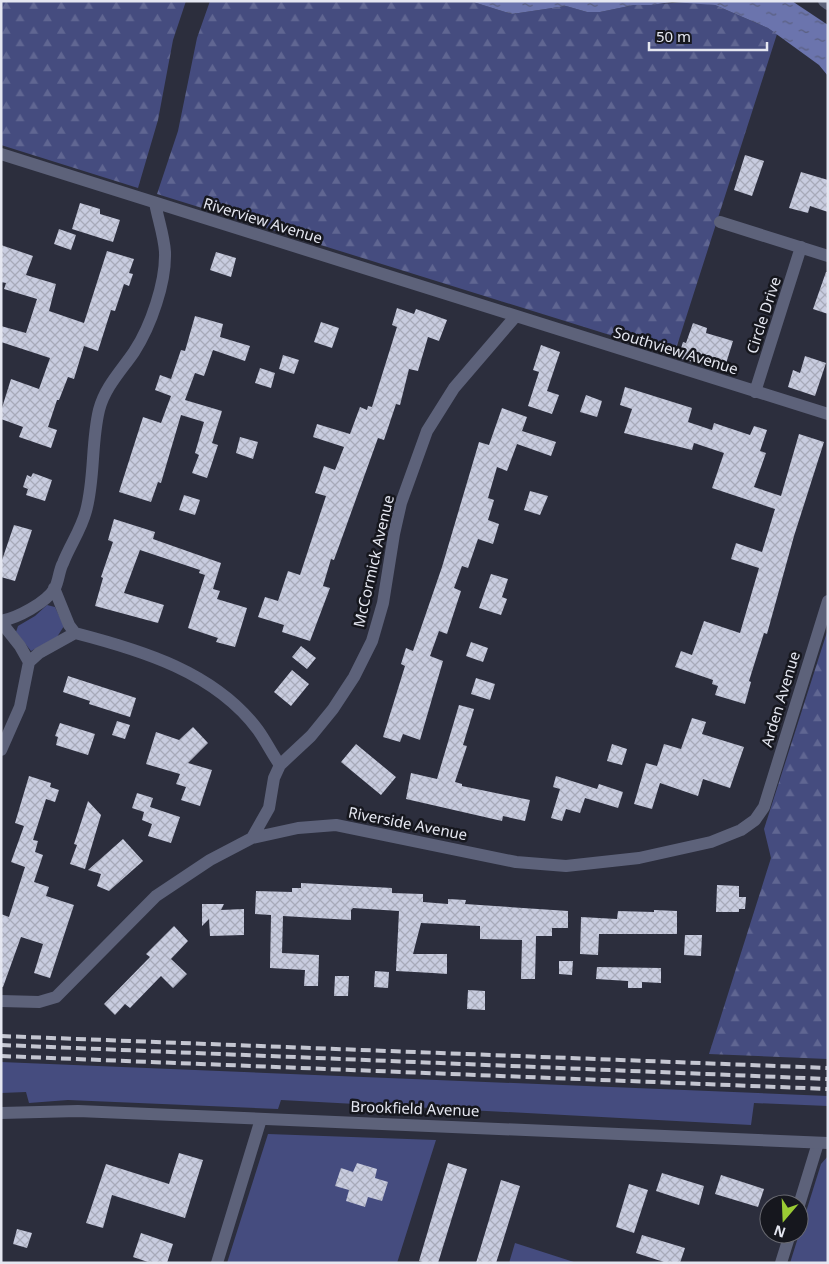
<svg xmlns="http://www.w3.org/2000/svg" width="829" height="1264" font-family="'Noto Sans',sans-serif">
<defs>
<pattern id="forest-firs" width="22" height="20" patternUnits="userSpaceOnUse" patternTransform="scale(1.25)"><rect width="22" height="20" fill="#454c7f"/><path d="M5 1l3.5 6h-7zM16 11l3.5 6h-7z" fill="#606692"/></pattern>
<pattern id="water-ripples" width="26" height="14" patternUnits="userSpaceOnUse" patternTransform="scale(1.25)"><rect width="26" height="14" fill="#6b74ad"/><path d="M2 4q2-2 4 0t4 0M15 11q2-2 4 0t4 0" fill="none" stroke="#5a5f80"/></pattern>
<pattern id="building-cross-hatch" width="8" height="8" patternUnits="userSpaceOnUse" patternTransform="scale(1.25)"><rect width="8" height="8" fill="#c8ccdf"/><path d="M0 0l8 8M0 8l8-8" fill="none" stroke="#a7aab9"/></pattern>
</defs>
<rect width="100%" height="100%" fill="#2c2e3d"/>
<path fill="#454c7f" d="M47 605 55 607 64 626 57 637 31 651 16 632 18 626 35 616Z
M1 1062 828 1096V1106L754 1103 751 1125 281 1100 278 1109 68 1100 29 1103 26 1092 1 1093Z
M268 1134 436 1140 397 1263H227Z
M828 1156V1263H790L821 1164Z
M515 1243 577 1263H509Z"/>
<path fill="url(#forest-firs)" d="M1 1H186L173 40 158 120 138 188 1 145Z
M210 1H470L512 14 566 6 587 12H600L634 5 693 2 715 5 768 28 777 34 674 355 157 194 178 131 197 38Z
M828 629V1059L709 1054 771 858 764 829Z"/>
<path fill="url(#water-ripples)" d="M470 1H792L828 25V76L819 65 768 28 715 5 672 2 651 5H634L600 12H587L566 6 512 14Z"/>
<path fill="url(#building-cross-hatch)" d="M745 155 764 161 752 196 734 190Z
M801 172 828 180V212L810 206 808 213 789 208Z
M80 203 100 209V214L120 220 113 242 72 229Z
M59 229 76 235 71 250 54 244Z
M1 245 33 256 26 275 56 284 49 311 84 323 107 251 134 259 129 273 133 274 129 286 124 284 115 311 111 310 98 351 84 346 74 379 68 377 59 400H57L48 427 57 430 51 448 19 437 23 427 1 419V411L11 379 39 389 50 358 1 342V326L26 333 37 299 4 289 6 283 1 282Z
M216 252 236 258 231 277 210 270Z
M826 272H828V314L813 309Z
M397 308 414 314 416 309 447 320 439 341 428 337 418 371 409 369 400 405 396 404 384 440 378 438 334 560 331 559 323 586 330 588 310 641 282 632 284 625 258 617 265 597 278 601 288 571 300 575 326 496 315 493 324 466 335 470 344 447 313 437 317 424 350 434 360 407 367 410 368 406 372 407 397 327 392 325Z
M195 316 223 324 220 337 250 346 245 361 213 350 204 376 195 373 185 400 222 411 212 443 218 445 207 478 192 473 199 455 195 453 204 422 181 415 161 483 158 482 151 502 119 492 143 417 161 423 171 396 155 390 160 375 171 379 181 350 185 351Z
M321 322 339 328 332 348 314 342Z
M693 323 707 328 706 333 733 341 724 370 678 358 683 342 686 343Z
M541 345 560 352 547 391 559 395 552 414 528 406 539 372 533 370Z
M283 355 299 360 294 374 279 369Z
M805 356 826 363 815 396 788 387 793 370 800 373Z
M260 368 275 373 271 388 255 383Z
M625 387 692 408 688 422 712 430 714 423 750 435 754 426 767 430 760 451 766 453 754 487 781 496 799 434 824 442 794 536 767 634 764 633 749 681 751 682 745 704 715 695 718 686 712 684 713 680 675 667 681 651 692 655 704 621 740 633 759 568 731 559 736 543 762 552 775 509 712 488 724 453 694 443 692 450 624 433 632 409 620 405Z
M586 395 602 401 597 417 580 412Z
M502 408 527 417 522 431 556 442 551 456 517 444 507 471 497 467 488 498 494 500 488 520 499 524 493 544 478 539 468 568 462 566 454 588 461 591 447 634 439 631 430 656 443 661 420 740 403 734 400 742 383 737 405 666 401 664 406 648 413 651 442 567 479 442 489 445Z
M240 437 258 442 253 459 236 453Z
M33 473 52 480 45 501 26 495 28 489 23 487 27 475 31 477Z
M530 491 548 496 540 515 524 510Z
M184 495 200 500 195 515 179 510Z
M114 519 155 532 153 539 221 563 213 589 220 591 217 599 247 608 235 647 216 642 218 638 188 628 205 575 199 573 200 570 140 550 124 593 164 605 158 623 95 606 103 578 101 577 113 542 108 540Z
M14 525 32 530 15 581 1 577V563Z
M491 574 508 579 502 597 507 599 501 615 479 608Z
M471 642 488 648 483 662 466 656Z
M301 646 316 658 307 669 292 657Z
M292 670 309 684 291 706 274 692Z
M68 676 136 698 130 717 89 704 90 701 63 692Z
M476 678 495 684 490 700 471 694Z
M459 705 474 709 463 745 467 746 455 782 462 784V786L530 800 525 821 503 816 502 821 406 799 411 773 437 779Z
M692 718 706 722 702 734 744 747 730 788 703 779 698 796 660 783 652 809 634 804 646 763 657 766 664 744 681 749Z
M117 721 130 725 125 739 112 735Z
M60 723 95 734 88 755 56 745 58 737 55 736Z
M193 727 208 743 188 763 212 770 200 806 181 800 186 787 176 784 180 774 146 764 156 732 179 740Z
M356 744 396 777 381 795 341 762Z
M612 744 627 749 622 765 607 761Z
M29 776 51 783 50 787 59 790 55 802 46 799 33 840 38 841 35 852 43 855 34 882 49 887 46 896 74 905 50 978 34 973 43 944 21 937 3 987H1V914L9 917 25 867 11 862 24 826 15 823Z
M556 776 597 789 599 784 623 792 618 808 585 798 580 813 566 809 562 821 551 818 560 789 553 787Z
M137 793 153 798 150 807 180 817 171 843 148 836 152 824 142 820 144 812 132 808Z
M88 801 101 815 85 869 70 864 77 845 74 844Z
M123 839 143 861 109 891 97 886 101 874 88 870Z
M301 883 392 888V893L423 894V902L448 904V899L466 900 465 904 568 911V928H552V936H536L535 979H521L522 940 480 939V926L421 923 413 954H447V974L433 973 396 971 399 911 353 908 351 910V920L283 916 282 953 319 955 318 986H304L305 970 270 968 271 915 255 914 256 891 292 892V888H301Z
M717 885 739 886V897H746L745 909H739V912H716Z
M202 904H224L221 910 244 909V935L210 936 209 919 202 926Z
M654 910 677 911V934H599L598 955 580 954 581 917 617 919 618 911 654 912Z
M174 926 188 941 171 959 187 974 173 988 161 976 130 1008 125 1004 115 1015 104 1004 150 957 146 954Z
M685 935H702L701 956 684 955Z
M559 961H573L572 975 559 974Z
M597 967 661 968V983L642 982V988H628V981L596 979Z
M375 971 389 972 388 988 374 987Z
M335 976H349L348 996H334Z
M468 990 485 991V1010L467 1009Z
M179 1153 203 1160 185 1218 112 1195 103 1228 86 1223 106 1164 169 1184Z
M357 1163 377 1169 375 1178 388 1182 382 1201 368 1197 365 1207 346 1201 349 1190 335 1186 341 1168 353 1172Z
M448 1163 467 1169 438 1263H425L419 1261Z
M662 1173 704 1186 699 1205 656 1191Z
M721 1175 764 1189 758 1207 715 1194Z
M501 1180 520 1186 503 1241 496 1263H476Z
M629 1184 648 1190 634 1233 616 1227Z
M17 1229 32 1233 27 1248 13 1244Z
M141 1233 173 1244 167 1263H151L133 1257Z
M642 1235 685 1248 680 1263H667L636 1253Z"/>
<g fill="none" stroke-linecap="round" stroke-linejoin="round">
<path stroke="#5d627a" stroke-width="12" d="M824 1 828 4
M1 154 828 414
M720 222 828 256
M755 392 801 247
M1 621C17 618 46 603 55 588 59 580 59 570 63 563 70 545 81 530 86 511 95 478 91 443 99 410 105 387 121 371 134 352 151 326 166 282 165 252 164 236 158 219 155 203
M1 622 20 646 29 662
M75 633C141 650 215 672 258 730 266 741 272 754 280 765
M1 750 20 707 29 662 39 653 75 633 69 625 54 588
M252 838 269 808 274 778 280 765 311 736 333 709 354 677 372 641 383 603 394 534 401 503 427 431 454 388 515 317
M1 1001 39 1002 56 997 156 896 210 860 252 838 298 828 336 825 516 862 566 866 639 858 711 842 741 830 755 820 764 807 828 601
M799 1205 818 1143
M217 1263 261 1119
M781 1263 790 1234"/>
<path stroke="#5d627a" stroke-width="12" d="M1 1113 78 1111 828 1143"/>
<path stroke="#c4c6d1" stroke-width="4" stroke-dasharray="10 5" stroke-linecap="butt" d="M1 1036 828 1068
M1 1045 828 1079
M1 1056 828 1089"/>
</g>
<g text-anchor="middle" dominant-baseline="central" stroke-width="5" stroke-linejoin="round" paint-order="stroke">
<g font-size="15" fill="#e5e7f1" stroke="#16171e">
<text transform="translate(263 220) rotate(17)">Riverview Avenue</text>
<text transform="translate(763 315) rotate(-72)">Circle Drive</text>
<text transform="translate(676 350) rotate(17)">Southview Avenue</text>
<text transform="translate(373 561) rotate(-77)">McCormick Avenue</text>
<text transform="translate(780 699) rotate(-73)">Arden Avenue</text>
<text transform="translate(408 823) rotate(11)">Riverside Avenue</text>
<text transform="translate(415 1108) rotate(2)">Brookfield Avenue</text>
</g>
</g>
<rect width="829" height="1264" fill="none" stroke="#e5e7f1" stroke-width="5"/>
<g transform="translate(784 1219) rotate(199)"><circle r="24" fill="#16171e" stroke="#696a72"/>
<path d="M0-4L9 19L0 12L-9 19Z" fill="#9acb34"/>
<text y="-8" font-size="14" font-weight="bold" text-anchor="middle" fill="#e5e7f1">N</text>
</g>
<path d="M649 42v8h118v-8" fill="none" stroke="#e5e7f1" stroke-width="2.5"/>
<text x="656" y="42" font-size="15" fill="#e5e7f1" stroke="#16171e" stroke-width="4" paint-order="stroke">50 m</text>
</svg>
